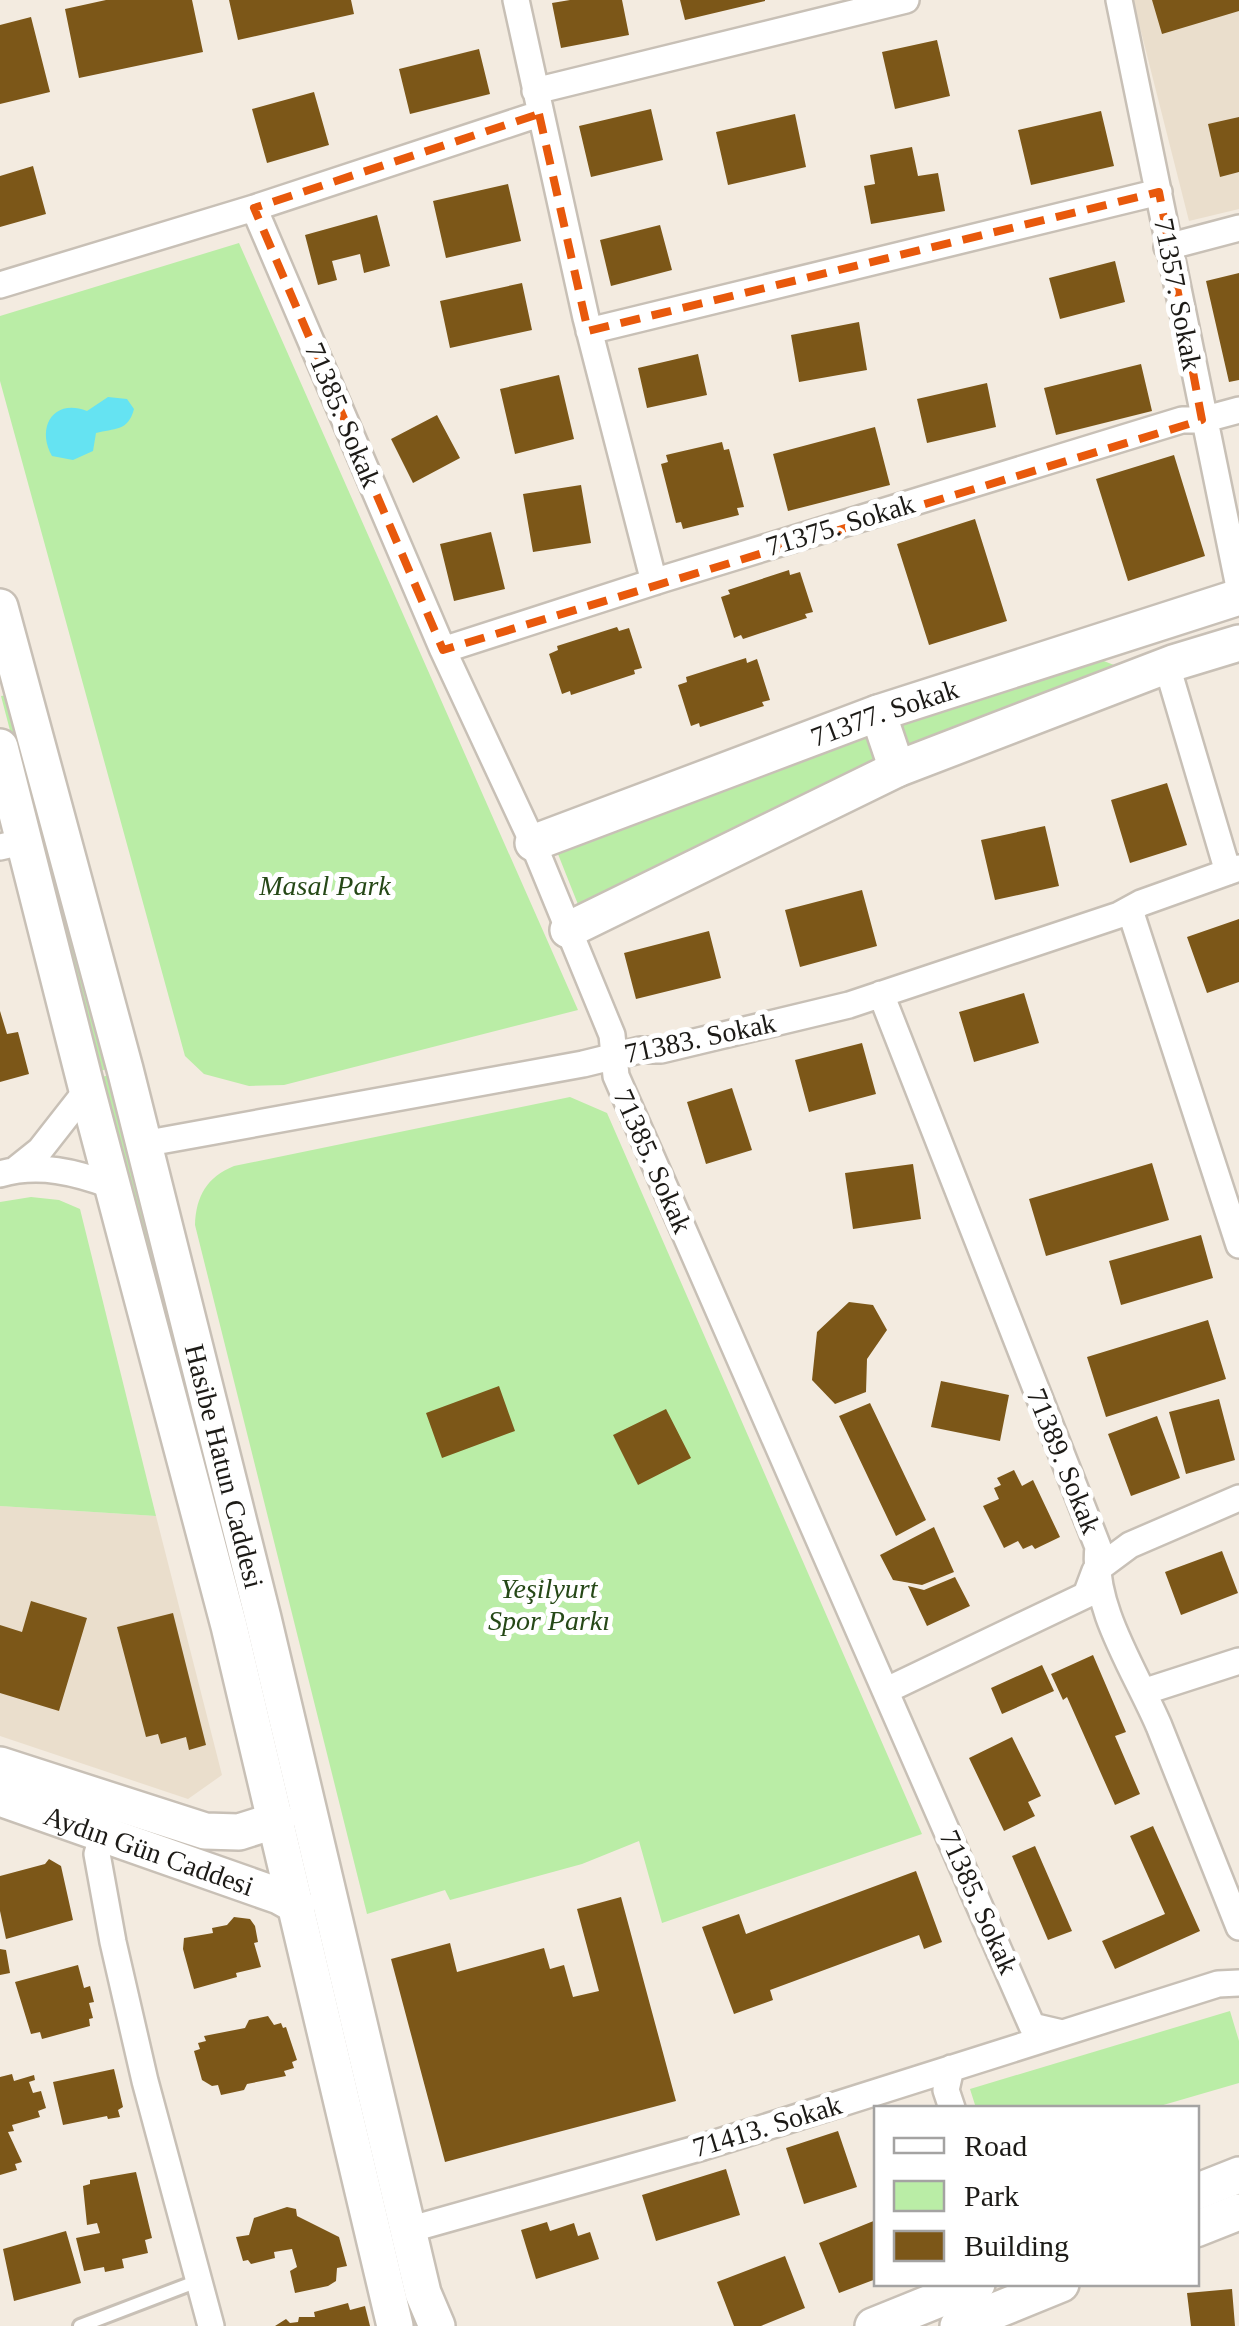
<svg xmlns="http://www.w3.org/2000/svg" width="1239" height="2326" font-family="Georgia,serif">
<rect width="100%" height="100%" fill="#f3ebe0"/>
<path fill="#eadecc" d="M1133 0H1239V209L1189 221Z
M0 1506 156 1516 222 1775 188 1799 0 1736Z"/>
<path fill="#baeda6" d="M239 243 578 1010 284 1085 249 1086 204 1074 185 1056 0 381V316Z
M1081 652 1114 665 903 748 893 720Z
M8 695 108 1069 99 1071 1 696Z
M869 730 879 757 581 912 554 844Z
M110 1075 250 1618 243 1620 101 1077Z
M570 1097 607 1113 922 1834 662 1923 639 1841 582 1864 450 1900 445 1890 367 1914 195 1225C196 1196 207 1177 234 1166Z
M31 1197 59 1200 80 1209 156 1516 0 1506V1202Z
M1230 2011 1239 2041V2083L1153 2108H976L970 2089Z"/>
<path fill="#65e3f2" d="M108 397 127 399 134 409C128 432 114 428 96 433L93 451 73 460 52 456C36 428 53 398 87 411Z"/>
<path fill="#7c5718" d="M106 0H192L203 52 79 78 65 9Z
M229 0H351L354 14 238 40Z
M570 0H622L629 35 561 48 552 3Z
M680 0H765V1L685 20Z
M1152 0H1239V11L1162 34Z
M31 17 50 92 0 104V25Z
M937 40 950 96 895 109 882 52Z
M479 49 490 94 410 114 399 69Z
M314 92 329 145 267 163 252 109Z
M651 109 663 160 591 177 579 126Z
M1101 111 1114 166 1031 185 1018 130Z
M795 114 806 167 728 185 716 132Z
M1239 117V172L1220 177 1208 124Z
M912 147 918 176 938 173 945 211 871 224 864 186 875 184 870 155Z
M33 166 46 214 0 227V176Z
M508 184 521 241 446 258 433 201Z
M377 215 390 266 364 273 360 254 332 261 337 280 318 285 305 235Z
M660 225 672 270 611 286 600 240Z
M1115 261 1125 302 1060 319 1049 278Z
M1239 273V380L1229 382 1206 281Z
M522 283 532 330 450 348 440 301Z
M859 322 867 370 799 382 791 335Z
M698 354 707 395 647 408 638 368Z
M1141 364 1152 411 1056 435 1044 388Z
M559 375 574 439 515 454 500 389Z
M987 383 996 427 927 443 917 399Z
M437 415 460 458 413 483 391 439Z
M875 427 890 485 788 511 773 454Z
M722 442 724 450 729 449 744 507 737 508 739 515 683 529 681 522 676 523 661 464 668 462 666 455Z
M1174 455 1205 556 1128 581 1096 479Z
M581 485 591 543 533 552 523 494Z
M975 519 1007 621 929 645 897 544Z
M491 532 505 589 454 601 440 544Z
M789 570 790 575 800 572 813 612 805 614 807 618 743 639 741 635 734 638 721 597 730 594 728 590Z
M617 627 619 631 629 628 642 668 634 670 635 674 571 695 570 691 562 694 549 654 558 650 557 646Z
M746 658 747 663 757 659 770 700 762 702 764 706 700 727 699 723 691 726 678 685 687 682 686 677Z
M1167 783 1187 845 1130 863 1111 800Z
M1045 826 1059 886 995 900 981 840Z
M862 890 877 946 800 967 785 910Z
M1239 919V982L1207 993 1187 937Z
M709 931 721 978 636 999 624 953Z
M1024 993 1039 1043 974 1062 959 1012Z
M0 1011 7 1034 18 1032 29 1074 0 1082Z
M862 1043 876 1094 809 1112 795 1060Z
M732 1088 752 1150 706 1164 687 1102Z
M1152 1163 1169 1220 1046 1256 1029 1199Z
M913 1164 921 1219 853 1229 845 1173Z
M1201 1235 1213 1278 1121 1305 1109 1261Z
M849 1302 873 1305 887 1330 867 1359 866 1392 835 1404 812 1380 817 1332Z
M1208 1320 1226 1379 1106 1417 1087 1357Z
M941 1381 1009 1395 1000 1441 931 1427Z
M499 1386 515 1431 442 1458 426 1413Z
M1219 1399 1235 1460 1186 1474 1169 1412Z
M870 1403 926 1520 896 1536 839 1416Z
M666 1409 691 1458 638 1485 613 1435Z
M1157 1416 1180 1478 1131 1496 1108 1434Z
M1014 1470 1022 1486 1033 1480 1060 1537 1035 1549 1032 1545 1023 1549 1018 1541 1004 1548 983 1506 999 1499 994 1488 1001 1485 997 1478Z
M934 1527 954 1572 922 1585 893 1580 880 1555Z
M1222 1551 1238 1593 1181 1615 1165 1572Z
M955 1577 970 1606 927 1626 908 1586 924 1590Z
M31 1601 87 1618 59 1711 0 1693V1625L22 1632Z
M173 1613 206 1745 189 1750 186 1737 161 1744 158 1734 146 1737 117 1627Z
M1093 1655 1126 1732 1115 1736 1140 1794 1115 1805 1067 1697 1063 1700 1051 1674Z
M1042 1665 1054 1691 1002 1714 991 1688Z
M1012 1737 1041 1796 1028 1802 1035 1816 1004 1831 969 1758Z
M1153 1826 1200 1931 1115 1969 1102 1941 1165 1914 1130 1836Z
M1035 1846 1072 1931 1048 1940 1012 1856Z
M49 1859 61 1866 73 1920 6 1939 0 1911V1876L45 1864Z
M916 1871 942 1942 924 1949 919 1935 770 1990 773 2000 734 2014 702 1927 739 1914 746 1934Z
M621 1897 676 2101 445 2162 391 1959 450 1943 457 1972 544 1948 550 1969 564 1965 573 1997 599 1991 577 1909Z
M234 1917 250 1919 255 1926 258 1942 254 1943 261 1967 236 1973 237 1977 194 1989 183 1949 184 1938 213 1933 212 1928 227 1925Z
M0 1949 6 1950 10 1973 0 1975Z
M78 1965 84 1988 90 1986 94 2002 89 2003 93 2018 89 2019 90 2026 42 2039 40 2032 31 2034 15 1982Z
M268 2016 274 2025 281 2023 283 2028 286 2027 297 2060 292 2062 294 2068 284 2071 286 2076 247 2084 244 2090 221 2095 218 2085 212 2086 202 2080 194 2051 200 2049 198 2043 206 2041 204 2036 245 2028 249 2020Z
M114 2069 123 2107 118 2110 120 2117 108 2119 107 2116 63 2125 53 2082Z
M12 2074 14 2081 34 2075 35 2080 29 2082 33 2093 41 2091 46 2108 38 2111 40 2117 12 2125 14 2131 8 2132 22 2162 15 2164 17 2170 0 2175V2077Z
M838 2131 857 2187 804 2204 786 2148Z
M726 2169 740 2215 656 2241 642 2195Z
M136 2172 152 2238 145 2240 148 2253 122 2259 124 2268 105 2272 104 2267 84 2271 76 2238 100 2233 97 2223 87 2225 83 2186 90 2184V2180Z
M287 2207 296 2209 297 2216 339 2237 347 2266 337 2268 336 2281 328 2286 295 2293 290 2271 297 2267 292 2249 274 2252 275 2258 251 2264 248 2260 243 2261 236 2237 249 2235 254 2218Z
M876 2220V2279L839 2293 819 2243Z
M547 2222 550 2231 574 2223 578 2236 590 2232 599 2259 536 2279 521 2230Z
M66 2231 81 2283 14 2301 3 2249Z
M785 2256 805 2308 761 2326H734L717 2282Z
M1232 2289 1235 2326H1191L1187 2293Z
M348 2303 350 2310 365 2306 370 2326H275L286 2319 290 2323 298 2322 299 2317H315L314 2312Z"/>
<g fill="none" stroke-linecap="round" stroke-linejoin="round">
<defs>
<path id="lane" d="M80 2326 198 2281"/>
<path id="street" d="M516 0 586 318 654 582
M1119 0 1239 587
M535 91 906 0
M254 208 443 650 533 843 612 1035 616 1076 1032 2026 1062 2033
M1167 247 1239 228
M0 285 254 208 539 114
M589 331 1159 192
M443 650 663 579 1182 420H1202L1239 410
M1173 663 1170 676 1228 872
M0 847 26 841
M1130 910 1239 1245
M881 994 1098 1547C1091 1606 1136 1672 1159 1726 1186 1793 1212 1860 1239 1927
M143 1144 583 1064 640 1050H661L849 1005 1119 915 1141 903 1239 868
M15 1170 40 1150 87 1090
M0 1174C39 1163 75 1172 113 1186
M887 1690 1086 1595 1095 1571 1130 1545 1239 1498
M1143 1692 1239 1661
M103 1834 97 1854 113 1942 145 2081 211 2326
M951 2068 946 2090 952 2108
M408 2230 703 2147 1218 1984 1239 1983"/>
<g id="secondary">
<path id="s1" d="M0 607 125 1069 263 1618 423 2293 437 2326"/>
<path d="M878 713 897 769"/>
<path d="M0 747 87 1090 229 1626 395 2326"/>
<path id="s2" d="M533 843 878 713 1239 597"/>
<path d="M568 930 897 769 1173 663 1239 643"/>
<path d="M0 1765 205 1831 239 1832 277 1820"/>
<path id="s3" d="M0 1798 279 1896 297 1906"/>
<path d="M1196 2192 1239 2175"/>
<path d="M1196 2229 1239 2212"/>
<path d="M873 2326 977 2284"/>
<path d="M958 2326 1061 2284"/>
</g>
</defs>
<use href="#lane" stroke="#c8c0b6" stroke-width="18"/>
<use href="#street" stroke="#c8c0b6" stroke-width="30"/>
<use href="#secondary" stroke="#c8c0b6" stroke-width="40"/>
<use href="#lane" stroke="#fff" stroke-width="12"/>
<use href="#street" stroke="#fff" stroke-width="25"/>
<use href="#secondary" stroke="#fff" stroke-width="35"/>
</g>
<path fill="none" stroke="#e8590c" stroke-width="8" stroke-dasharray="20 12" stroke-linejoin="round" d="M539 114 588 331 1159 192 1202 420 443 650 254 208Z"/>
<g text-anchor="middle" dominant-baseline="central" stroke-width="10" stroke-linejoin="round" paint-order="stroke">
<g font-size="28" fill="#1c1a16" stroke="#fff">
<text transform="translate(1178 294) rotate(79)">71357. Sokak</text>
<text transform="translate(343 415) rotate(67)">71385. Sokak</text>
<text transform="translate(840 525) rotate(-17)">71375. Sokak</text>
<text stroke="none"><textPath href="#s2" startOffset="375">71377. Sokak</textPath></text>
<text transform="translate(700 1038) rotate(-12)">71383. Sokak</text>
<text transform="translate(653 1161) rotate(66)">71385. Sokak</text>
<text transform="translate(1064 1461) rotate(68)">71389. Sokak</text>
<text stroke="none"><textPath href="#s1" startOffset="888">Hasibe Hatun Caddesi</textPath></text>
<text stroke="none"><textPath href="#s3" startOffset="158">Aydın Gün Caddesi</textPath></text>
<text transform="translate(979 1902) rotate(66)">71385. Sokak</text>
<text transform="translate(767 2126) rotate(-17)">71413. Sokak</text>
</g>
<g font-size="28" font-style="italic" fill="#264817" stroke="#fff">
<text x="325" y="885">Masal Park</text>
<text x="549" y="1588">Yeşilyurt<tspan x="549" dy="32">Spor Parkı</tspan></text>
</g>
</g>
<rect x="874" y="2106" width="325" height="180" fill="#ffffff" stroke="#a4a3a2" stroke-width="2.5"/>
<rect x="894" y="2138" width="50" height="15" fill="#ffffff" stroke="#a4a3a2" stroke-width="2.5"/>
<text x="964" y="2156" font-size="30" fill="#1c1a16">Road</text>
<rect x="894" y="2181" width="50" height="30" fill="#baeda6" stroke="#a4a3a2" stroke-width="2.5"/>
<text x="964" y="2206" font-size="30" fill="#1c1a16">Park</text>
<rect x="894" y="2231" width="50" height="30" fill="#7c5718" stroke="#a4a3a2" stroke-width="2.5"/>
<text x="964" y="2256" font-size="30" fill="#1c1a16">Building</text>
</svg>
